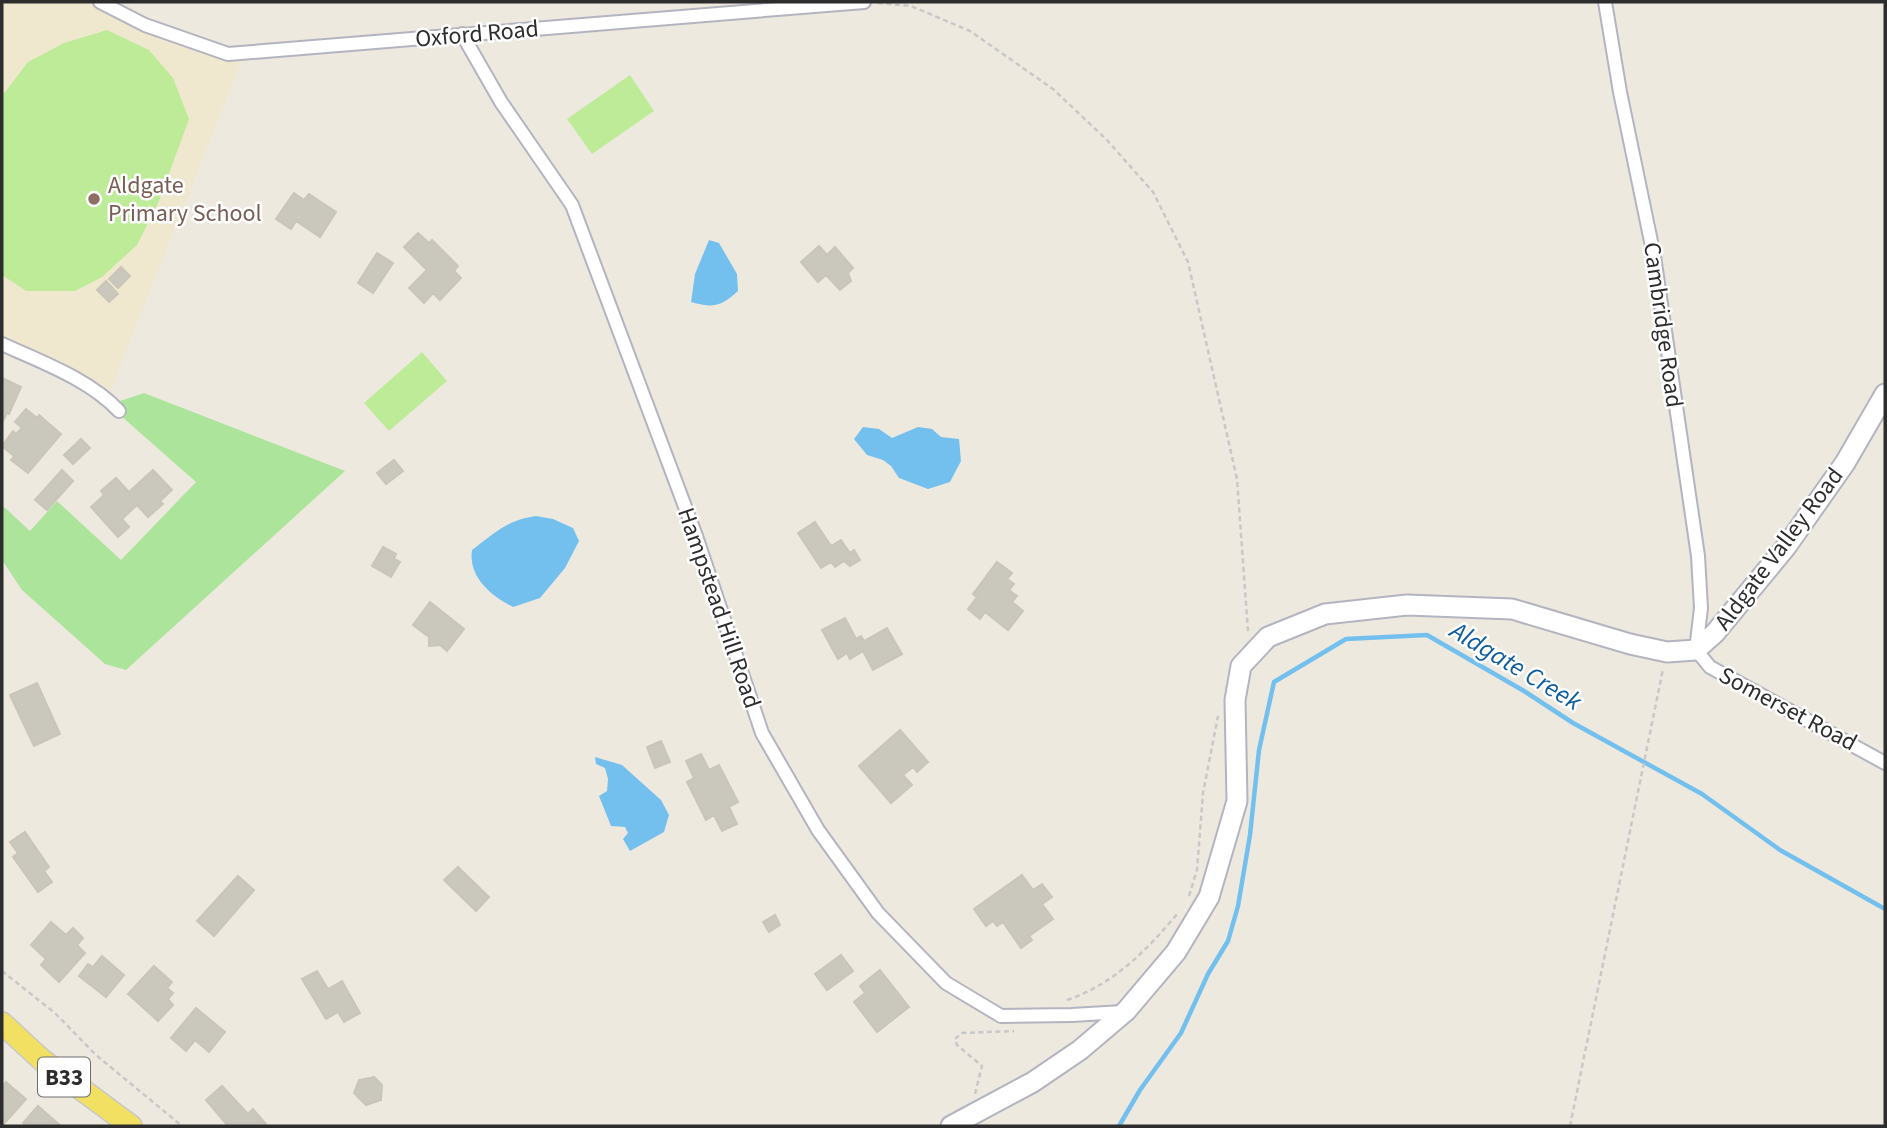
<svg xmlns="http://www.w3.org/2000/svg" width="1887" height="1128" font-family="'Source Sans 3',sans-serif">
<rect width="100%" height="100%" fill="#eee9df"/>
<path fill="#efe8cf" d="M2 2H100L145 25 245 53 107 399 2 344Z"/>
<path fill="#ace49c" d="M95 393 117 402 144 393 345 471 126 670 105 664 22 590 2 560V505L30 531 57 501 121 560 196 482Z"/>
<path fill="#beeb98" d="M107 30 149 50 173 78 189 119 159 201 137 245 102 277 75 291H26L2 275V96L28 62 64 43Z
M630 75 654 111 592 154 567 119Z
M422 352 447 381 389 431 364 403Z"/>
<path fill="#73c0ef" d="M709 240 719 243 737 274 738 291C721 307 713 308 691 302L695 274Z
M863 427 879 429 892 438 918 427 932 429 941 437 959 439 961 461 950 482 928 489 899 478 891 466 883 460 867 455 854 439Z
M536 516 553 519 573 528 579 541 565 568 540 598 513 607C491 596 468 577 472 550 495 533 507 520 536 516Z
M595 757 622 765 661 800 669 815 664 832 630 851 623 839 628 833 625 827 611 826 599 796 607 791 608 779 605 768 596 764Z"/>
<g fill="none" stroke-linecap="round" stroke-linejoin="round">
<path stroke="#73c0ef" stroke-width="4.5" d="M1119 1126 1140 1090 1181 1033 1208 974 1228 941 1238 906 1250 835 1259 750 1274 682 1346 639 1427 635 1524 691 1573 723 1702 794 1780 850 1885 909"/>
</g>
<path fill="#cac7bd" stroke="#cac5b8" stroke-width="2" d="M294 193 304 200 309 194 336 212 320 237 296 221 291 229 276 219Z
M418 233 429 243 432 240 458 266 454 271 461 278 440 300 433 293 424 303 409 288 427 270 404 247Z
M819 246 827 255 835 247 853 268 848 273 851 281 840 290 826 275 818 282 801 262Z
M377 253 393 263 373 293 358 283Z
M121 267 130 276 118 288 109 279Z
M106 281 118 294 109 302 97 290Z
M2 378 21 387 9 414 7 413 3 421Z
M26 409 37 418 39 415 61 434 28 473 11 460 14 456 2 446 13 431 16 434 22 428 15 422Z
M81 439 90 448 73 464 64 455Z
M394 460 403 471 386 484 377 473Z
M62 470 73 481 47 510 35 500Z
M153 470 172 490 160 501 163 504 148 517 137 505 122 519 129 527 118 537 91 507 104 495 101 491 116 478 129 492Z
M815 522 831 546 841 540 850 553 854 550 860 560 850 566 844 561 835 567 831 562 821 568 798 533Z
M383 547 396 554 394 559 400 562 391 577 372 566Z
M997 562 1012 573 1007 579 1014 584 1009 590 1017 596 1012 602 1023 611 1008 630 985 612 980 619 968 609 977 597 973 594Z
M430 602 464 629 447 651 440 645 429 646V637L413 625Z
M845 618 856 639 861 636 864 641 887 628 902 654 873 670 863 651 850 659 847 653 838 659 822 630Z
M37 683 60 734 34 746 10 695Z
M900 730 928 762 917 772 913 767 903 775 912 785 891 803 859 766Z
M661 741 670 762 655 768 647 747Z
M701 754 709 770 719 765 738 802 729 807 737 824 722 831 714 815 706 820 687 782 694 778 686 761Z
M25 832 49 867 44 871 52 882 38 892 13 857 18 853 10 842Z
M458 867 489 897 476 911 444 880Z
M1022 875 1033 890 1042 884 1052 897 1042 904 1053 919 1029 936 1032 940 1021 948 1003 922 997 926 993 921 986 926 974 909Z
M238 876 254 890 214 936 197 921Z
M775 915 780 925 769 932 763 922Z
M51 922 66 935 73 928 83 938 77 945 85 953 59 982 41 965 46 959 31 945Z
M841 955 853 971 827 990 815 974Z
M102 956 124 975 106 997 79 976 88 964 93 967Z
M154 966 172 982 167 988 173 993 168 999 173 1005 158 1021 128 994Z
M880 970 909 1007 877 1032 854 1002 865 993 860 986Z
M317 971 328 989 342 981 360 1013 344 1022 338 1012 326 1019 302 979Z
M196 1008 225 1032 209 1052 195 1040 186 1051 171 1038Z
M374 1077 382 1085 381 1100 366 1105 354 1093 359 1080Z
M6 1082 26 1099 2 1126V1087Z
M222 1086 248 1114 253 1109 266 1124 264 1126H228L206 1100Z
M38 1106 61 1126H26L23 1123Z"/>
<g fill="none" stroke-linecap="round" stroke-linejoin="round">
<defs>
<path id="street" d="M100 2 145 25 228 54 864 2
M1605 2 1620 92 1654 256 1698 556 1701 608 1696 650 1710 667 1885 763
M462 34 501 102 572 205 696 536 762 733 818 830 878 913 946 983 1001 1016 1072 1015 1123 1012
M2 344C41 362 89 379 119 411"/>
<path id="secondary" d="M951 1126 1033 1082 1080 1050 1126 1011 1176 952 1209 897 1237 801 1235 700 1241 666 1268 637 1325 614 1407 605 1512 609 1630 644 1667 652 1696 650 1715 633 1786 547 1845 463 1885 394"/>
<path id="primary" d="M2 1023 42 1060 131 1126"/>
</defs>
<use href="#street" stroke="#b3b4c0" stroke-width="16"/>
<use href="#secondary" stroke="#b3b4c0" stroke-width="23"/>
<use href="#primary" stroke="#c8c8c8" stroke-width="24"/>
<path stroke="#c8c8c8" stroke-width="2.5" stroke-dasharray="5 3.5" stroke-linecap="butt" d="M878 3 911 6 970 31 1053 89 1106 139 1153 192 1188 262 1237 479 1248 631
M1189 896 1197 870 1203 793 1218 716
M2 971 55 1013 96 1055 182 1126
M1067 1000C1114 984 1146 951 1178 913
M975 1094 982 1066 957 1045 955 1039 962 1033 1014 1031
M1570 1126 1663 669"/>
<use href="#street" stroke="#fff" stroke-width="12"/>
<use href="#secondary" stroke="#fff" stroke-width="19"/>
<use href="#primary" stroke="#f1e061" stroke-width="21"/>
</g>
<circle fill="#8d6e63" stroke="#fff" stroke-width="2.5" cx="94" cy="199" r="7"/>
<g text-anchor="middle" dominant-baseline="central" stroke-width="5" stroke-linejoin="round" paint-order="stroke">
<rect fill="#fff" stroke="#6c6c6c" stroke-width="2" x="38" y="1057.5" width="52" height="39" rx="5"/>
<g font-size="23" font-weight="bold" fill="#2d2d2d">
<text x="64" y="1077">B33</text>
</g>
<g font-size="24" fill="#2d2d2d" stroke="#fff">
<text transform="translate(477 34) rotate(-5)">Oxford Road</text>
<text transform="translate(1663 325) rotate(82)">Cambridge Road</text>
<text transform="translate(1779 549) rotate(-53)">Aldgate Valley Road</text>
<text transform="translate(719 608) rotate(71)">Hampstead Hill Road</text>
<text transform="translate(1788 709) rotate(28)">Somerset Road</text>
</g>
<g font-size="24" fill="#785e54" stroke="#fff" text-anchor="start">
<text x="108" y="185">Aldgate<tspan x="108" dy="28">Primary School</tspan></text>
</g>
<g font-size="26" font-style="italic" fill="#0e5d9f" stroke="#fff">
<text transform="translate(1516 666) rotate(31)">Aldgate Creek</text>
</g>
</g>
<rect width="1887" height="1128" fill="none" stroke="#2d2d2d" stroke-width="7"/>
</svg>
